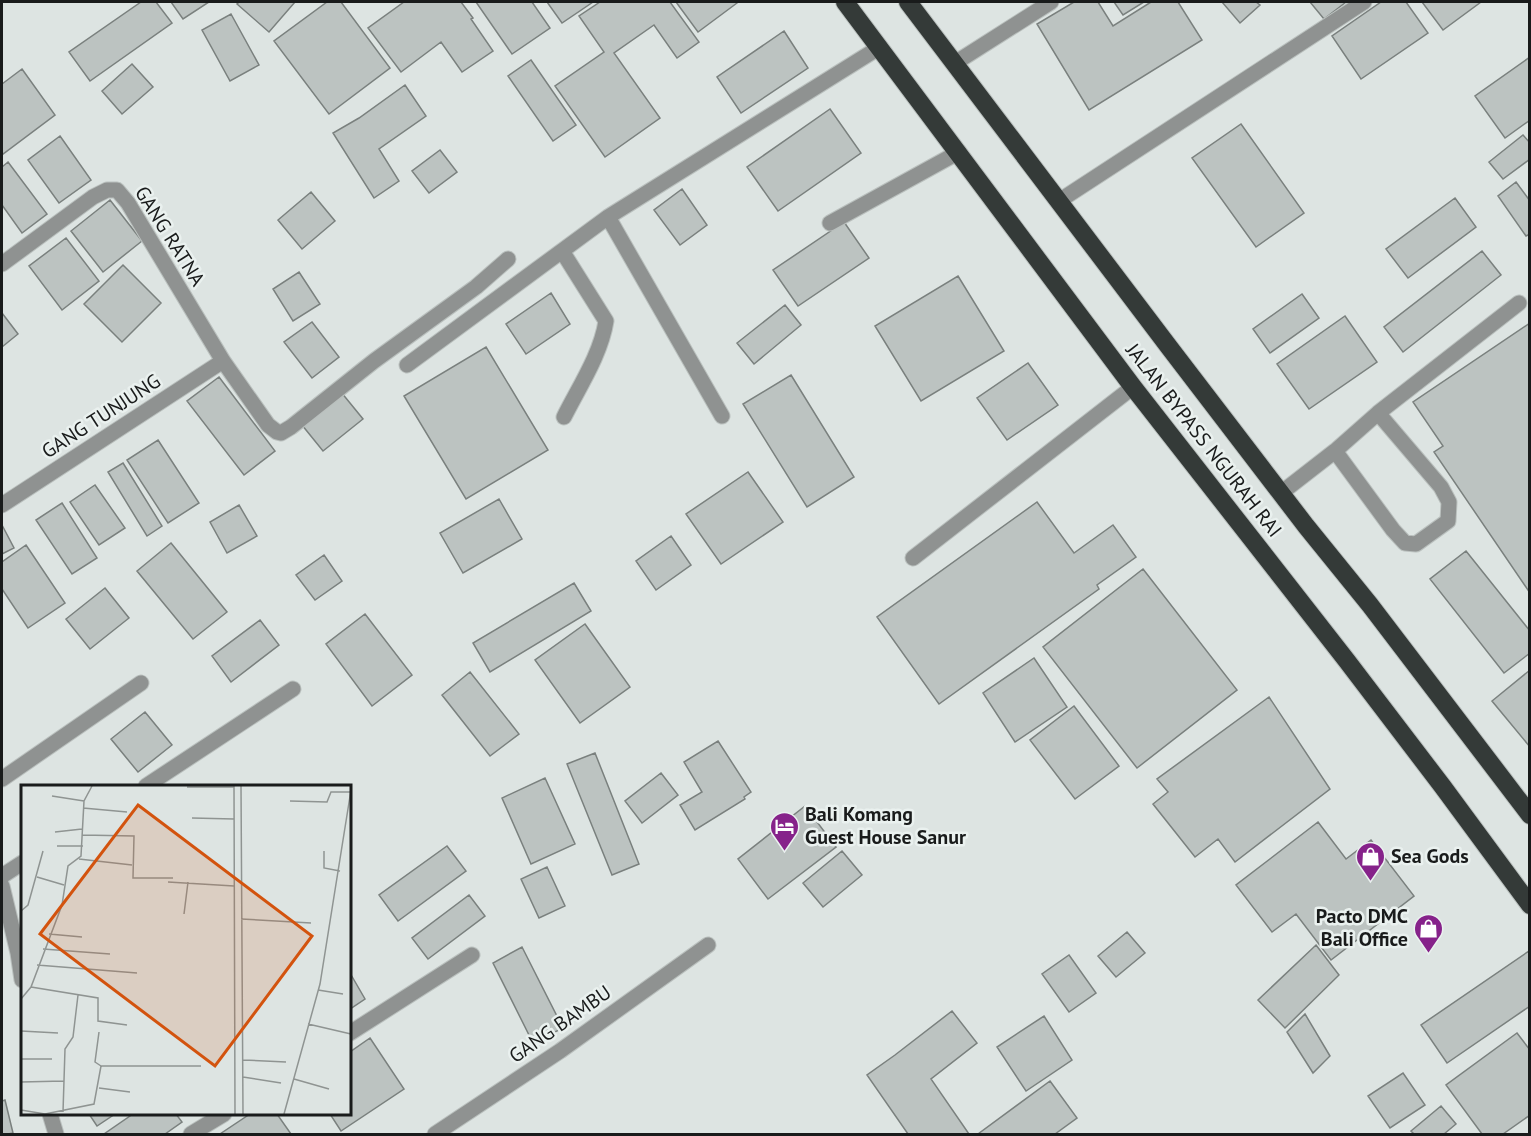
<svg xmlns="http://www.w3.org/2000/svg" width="1531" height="1136" font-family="'PT Sans',sans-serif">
<rect width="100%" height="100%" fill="#dde4e2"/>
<path fill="#bcc3c1" stroke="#7a807e" stroke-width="1.5" d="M141 2H156L172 23 90 81 69 52Z
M171 2H209L183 19Z
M239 2H295L269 32 237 4Z
M327 2H341L390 68 329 114 274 41Z
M404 2H461L473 18 471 19 493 51 462 72 441 42 401 72 368 28Z
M476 2H532L550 28 512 54Z
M547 2H593L562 23Z
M600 2H670L699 42 677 58 654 25 614 53 660 118 605 157 555 86 604 52 579 16Z
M676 2H736L737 3 698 32Z
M1074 2H1098L1113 26 1151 2H1178L1202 40 1089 110 1037 24Z
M1114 2H1144L1123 15Z
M1222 2H1256L1260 5 1240 23Z
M1310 2H1346L1324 19Z
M1381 2H1406L1428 33 1361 79 1332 36Z
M1422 2H1481L1443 30Z
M231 14 259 65 230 81 202 30Z
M784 31 808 68 741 113 717 77Z
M1530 57V120L1505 138 1475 96Z
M531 60 576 125 553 141 508 76Z
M132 64 153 87 122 114 102 91Z
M22 69 55 115 3 154 2 152V84Z
M405 85 426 116 379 149 399 181 374 198 333 133 359 118Z
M830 109 861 153 778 211 747 167Z
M1241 124 1304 213 1256 247 1192 158Z
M1523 135 1530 143V159L1503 179 1489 162Z
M60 136 91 180 59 203 28 160Z
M440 150 457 172 429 193 412 171Z
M8 162 47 214 22 233 2 205V167Z
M1516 182 1530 201V234L1526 236 1498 196Z
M682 189 707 225 680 245 654 210Z
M311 192 335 221 302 249 278 220Z
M1455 198 1476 227 1408 278 1386 249Z
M110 200 142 241 103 272 71 231Z
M844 222 869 258 798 306 773 270Z
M66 238 99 281 62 310 29 266Z
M1482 251 1501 275 1403 352 1384 327Z
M123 265 161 303 122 342 84 304Z
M299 272 320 304 293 321 273 289Z
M958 276 1004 351 921 401 875 326Z
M551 293 570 324 526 354 506 324Z
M1302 294 1319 318 1270 353 1253 329Z
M785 305 801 325 754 364 737 343Z
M2 313 18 334 2 347Z
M1345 316 1377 362 1309 409 1277 364Z
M312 322 339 357 312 378 284 342Z
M1530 323V593L1434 452 1443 446 1413 402Z
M486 347 548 450 466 499 404 396Z
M1028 363 1058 405 1007 440 977 398Z
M791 375 854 477 807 507 743 404Z
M219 377 275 451 244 475 187 401Z
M341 392 363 419 323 451 302 425Z
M158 440 199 503 168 523 127 460Z
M123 463 162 526 147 536 108 472Z
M748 472 783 522 721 564 686 514Z
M95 485 125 528 99 545 70 502Z
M499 499 522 539 463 573 440 533Z
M1037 502 1074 553 1113 525 1136 557 1097 585 1099 589 939 704 877 617Z
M62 503 97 558 72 574 36 520Z
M239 505 257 536 227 553 210 522Z
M2 525 14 548 2 554Z
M671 536 691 565 656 590 636 561Z
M171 543 227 612 193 639 137 571Z
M26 545 65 603 28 628 2 589V562Z
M1466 551 1530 631V653L1504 673 1430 579Z
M324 555 342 581 315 600 296 575Z
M1143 569 1237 690 1137 768 1043 647Z
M574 583 591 611 490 672 473 643Z
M105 588 129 618 90 649 66 619Z
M365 614 412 675 372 706 326 644Z
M260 620 279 645 231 682 212 656Z
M585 624 630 687 580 723 535 660Z
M1034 658 1067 707 1015 742 983 693Z
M1530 670V747L1492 701Z
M470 672 519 734 490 756 442 695Z
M1269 697 1330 789 1235 862 1218 839 1195 857 1153 804 1168 792 1157 779Z
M1074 706 1119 766 1075 799 1030 740Z
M145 712 172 745 138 772 111 739Z
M718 741 751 792 744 797 745 799 695 830 680 805 702 792 684 762Z
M595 753 639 864 612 875 567 764Z
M661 773 678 795 642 823 625 801Z
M545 778 575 844 531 864 502 798Z
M805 806 836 847 768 899 738 859Z
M1318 822 1346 859 1371 840 1414 896 1331 960 1296 914 1272 932 1236 885Z
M447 846 466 871 398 921 379 895Z
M842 851 862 875 823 907 803 883Z
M547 867 565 906 539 918 521 879Z
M469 895 485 916 428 959 412 938Z
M1127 932 1145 953 1116 977 1098 956Z
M1316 945 1339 975 1285 1028 1258 1000Z
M522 947 563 1028 533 1043 493 963Z
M1529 951 1530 1006 1447 1063 1421 1025Z
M1069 955 1096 993 1069 1012 1042 974Z
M350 973 365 999 350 1009Z
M952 1011 977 1043 931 1079 969 1134H908L867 1075 895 1055Z
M1305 1014 1330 1056 1313 1073 1287 1032Z
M1044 1016 1072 1060 1026 1091 997 1047Z
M1517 1033 1530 1050V1115L1503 1134H1482L1446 1085Z
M370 1038 404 1089 341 1131 330 1114H350V1052Z
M1403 1073 1425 1105 1390 1128 1368 1096Z
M1050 1081 1077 1118 1055 1134H978Z
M5 1100 13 1133 8 1134H2V1101Z
M1441 1106 1456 1124 1444 1134H1414L1411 1131Z
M89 1114H115L97 1126Z
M133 1114H176L182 1122 165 1134H104Z
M250 1114H277L291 1134H220Z"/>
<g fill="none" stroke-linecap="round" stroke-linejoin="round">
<defs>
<path id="minor" d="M955 63 1051 2
M1059 201 1364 2
M608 217 722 416
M830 223 959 152
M562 251 606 321C601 354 579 387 564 417
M2 264 93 197 107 190H117L128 203 223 361 268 425 277 432 281 433 291 427 374 361 476 287 508 259
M407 365 608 217 880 47
M1335 451 1393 530 1405 543 1416 544 1448 521 1449 502 1441 487 1378 413
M1281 493 1335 451 1378 413 1519 303
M2 505 223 361
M913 558 1133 387
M2 779 141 683
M146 786 293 689
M2 876 22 863
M2 886 18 953 22 980
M350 1033 472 955
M50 1114 56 1134
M191 1134 224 1114
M435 1134 560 1051 708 945"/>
<path id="highway" d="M845 2 1133 387 1347 661 1443 787 1530 905
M908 2 1169 347 1306 526 1370 605 1530 815"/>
</defs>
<use href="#minor" stroke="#bac0be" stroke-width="17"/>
<use href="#highway" stroke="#bac0be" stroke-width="20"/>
<use href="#minor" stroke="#8f9291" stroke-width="15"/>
<use href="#highway" stroke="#343a38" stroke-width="18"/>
</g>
<defs>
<symbol id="hotel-pin" viewBox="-11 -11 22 30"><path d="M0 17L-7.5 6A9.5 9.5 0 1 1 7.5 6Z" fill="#86228a" stroke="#eaf1ef"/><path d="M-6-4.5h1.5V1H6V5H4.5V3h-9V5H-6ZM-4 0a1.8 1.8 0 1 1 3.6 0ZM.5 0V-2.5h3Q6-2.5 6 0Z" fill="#fff"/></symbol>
<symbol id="shop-pin" viewBox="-11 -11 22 30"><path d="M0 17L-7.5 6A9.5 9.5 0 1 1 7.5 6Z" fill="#86228a" stroke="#eaf1ef"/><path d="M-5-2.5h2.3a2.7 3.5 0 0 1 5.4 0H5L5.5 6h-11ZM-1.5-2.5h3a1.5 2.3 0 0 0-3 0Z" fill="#fff"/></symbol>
</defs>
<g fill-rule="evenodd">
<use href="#hotel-pin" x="768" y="810" width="33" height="45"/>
<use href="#shop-pin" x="1354" y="840" width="33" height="45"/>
<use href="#shop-pin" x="1412" y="912" width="33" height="45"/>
</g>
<g text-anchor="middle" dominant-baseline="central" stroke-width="5" stroke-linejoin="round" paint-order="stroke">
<g font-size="20" fill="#191b1b" stroke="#eaf1ef">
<text transform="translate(170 236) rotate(58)">GANG RATNA</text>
<text transform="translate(101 416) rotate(-33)">GANG TUNJUNG</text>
<text transform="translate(1204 440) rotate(52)">JALAN BYPASS NGURAH RAI</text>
<text transform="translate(560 1024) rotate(-35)">GANG BAMBU</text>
</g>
<g font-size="20" font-weight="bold" fill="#191b1b" stroke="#eaf1ef" text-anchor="start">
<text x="805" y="814">Bali Komang<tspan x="805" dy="23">Guest House Sanur</tspan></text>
<text x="1391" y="856">Sea Gods</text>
<text x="1408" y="916" text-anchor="end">Pacto DMC<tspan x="1408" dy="23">Bali Office</tspan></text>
</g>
</g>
<g transform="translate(21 785)">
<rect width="330" height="330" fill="#dde4e2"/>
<path fill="none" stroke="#8f9492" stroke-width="1.5" d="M213 1 214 329M220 1 222 329M166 2H213M31 11 63 16M269 16 306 17 310 7H330M62 23 106 27M171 33 213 34M34 47 61 44M61 50 113 51 112 93H152M36 61H62M303 66V83L319 86M58 74 111 80M16 92 43 100M147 97 213 101M0 126 7 120 22 66M163 129 167 97M220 134 290 138M28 149 61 152M22 164 89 169M16 180 116 188M10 202 77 213V236L106 240M297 205 322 209M0 214 10 202 41 120 47 81 60 71 63 16 71 1M287 239 330 249M0 246 37 248M78 247 74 277 80 281M0 274H31M222 275 265 277M80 281H180M222 292 260 298M273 294 308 304M0 297 43 296M78 303 109 307M0 325 24 329 73 319 80 281M42 327 44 264 52 252 57 210M263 329 299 199 330 5"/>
<path fill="#d3530e" fill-opacity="0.15" stroke="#d3530e" stroke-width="3" d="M117 20 291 151 194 281 19 149Z"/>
<rect width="330" height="330" fill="none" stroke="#191b1b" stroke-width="3"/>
</g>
<rect width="1531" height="1136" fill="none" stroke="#191b1b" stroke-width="6"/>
</svg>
